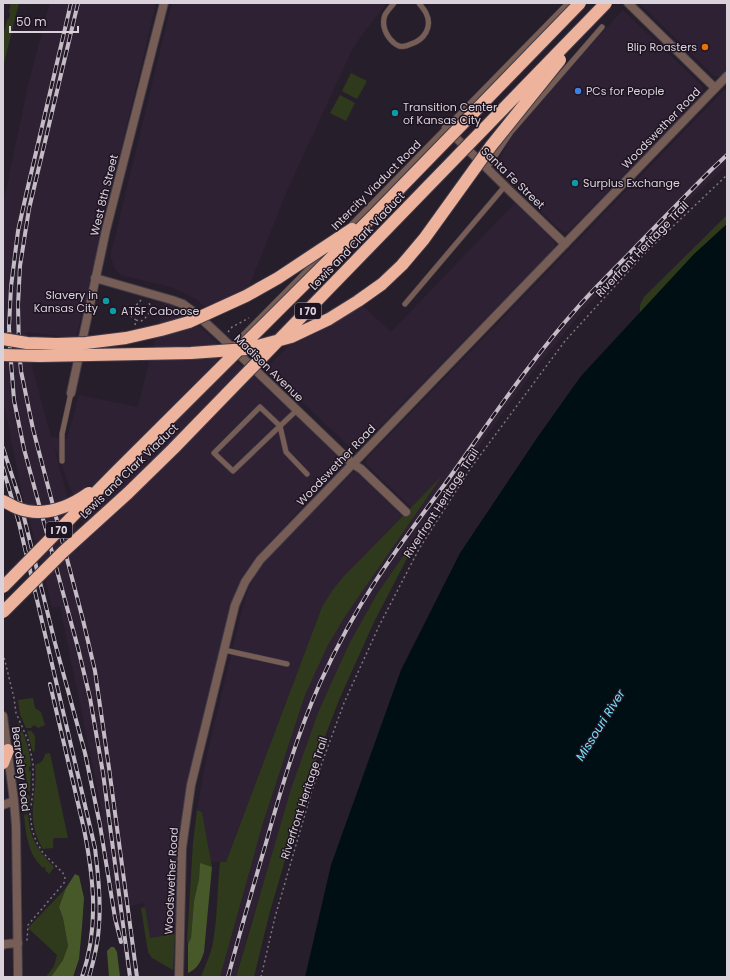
<svg xmlns="http://www.w3.org/2000/svg" width="730" height="980" font-family="Poppins,sans-serif">
<rect width="100%" height="100%" fill="#271e2b"/>
<path fill="#2f2134" fill-rule="evenodd" d="M50 3H156L76 338 26 332 32 366 51 437 67 439 79 395 138 407 164 303 173 306 188 316 297 417 337 455 340 461 339 468 263 549 254 559 244 575 237 588 232 604 180 845 175 934 149 938 144 903 119 908 121 923H119L101 814 102 812 60 606 52 608 47 585 21 489 4 404 3 298 4 274 3 273V205L29 81ZM53 443 85 527 78 554 76 529Z
M173 3H387L361 36 351 52 286 193 248 289 206 308 196 299 178 290 167 286 124 276 119 273 115 269 111 258V253L170 10Z
M639 3H727V71L720 76H714Z
M623 10 702 86 703 91 700 97 571 229 569 231 564 232 559 229 496 167 511 137 515 132 568 69Z
M727 87V165L684 205 585 308 531 374 460 473 377 594 350 642 333 679 251 922 236 977H220L263 823 305 695 328 645 346 615 440 479 412 508 367 465 366 462 367 458Z
M515 203 554 241 555 246 554 248 359 448 354 449 350 447 266 368 291 344 321 330 337 322 362 305 391 332Z
M354 472H357L402 516 343 577 322 607 226 862H211L202 812 197 810 207 755 242 610 248 590 255 576 262 566 272 554 352 473Z"/>
<path fill="#2f3a1d" d="M11 3H19L3 67V36L7 20 9 18 10 14 9 12Z
M351 73 367 81 357 99 342 91Z
M340 95 355 103 346 121 330 113Z
M727 215V224L694 255 640 313V305L644 297Z
M460 473 414 545 374 622 339 700 308 781 269 915 254 977H236L291 789 318 713 333 679 350 642 377 594Z
M442 476 346 615 328 645 305 695 263 823 220 977H201C205 966 211 954 213 942 218 915 217 888 220 862H226L322 607 332 591 343 577Z
M33 698 35 708 41 712 45 725 38 728 34 725 31 728H26L20 714 18 700Z
M18 721C25 736 30 750 31 766L29 767V771H31L30 791H28Z
M27 731H31C38 736 34 743 35 750L33 752Z
M50 753 68 838H54L53 842V848L43 849C24 818 38 797 35 765 41 763 44 760 45 754Z
M25 794 30 796 28 812 23 813 21 802Z
M197 810 202 812 212 867 200 864 199 879 194 901 191 938 188 944 187 941 193 842Z
M28 814C29 837 38 851 54 867L53 869 49 874 45 870 46 869 44 867 43 868C28 854 26 835 24 815Z
M66 888 59 907 63 918 68 946 63 960 51 977H46L54 966 57 955 28 928Z
M145 907 150 938 175 934 173 970 152 958 148 952 141 908Z"/>
<path fill="#485929" d="M200 863 212 867 204 952C201 962 197 969 188 973V944L191 938 194 901 199 879Z
M75 874 79 876 84 898 82 927 79 959 73 977H51L63 960 68 946 63 918 59 907 66 888Z
M111 947H114L117 952 120 977H109L107 951Z"/>
<path fill="#000f13" d="M727 224V973L726 977H305L331 865 401 670 460 553 539 435 581 376 694 254Z"/>
<g fill="none" stroke-linecap="round" stroke-linejoin="round">
<defs>
<path id="service" d="M394 3C391 7 387 11 385 15 381 25 386 36 394 43 395 44 397 45 399 46 403 47 407 46 411 44 424 40 433 27 426 13 424 9 421 6 419 3
M487 168 511 132 602 27
M348 228 568 3
M405 304 505 186
M231 347 322 255
M297 410 280 426 260 407 214 453 233 471 280 426 286 452 307 474
M62 461V434L71 393
M224 650 287 664"/>
<path id="minor" d="M628 3 715 88
M446 128 511 192 565 244
M95 278 172 300 183 304 195 313 220 336 353 464 361 469 406 512
M71 393 106 230 164 3
M3 945 6 944 18 943"/>
<path id="tertiary" d="M3 716 14 801 16 826 18 977
M3 805 14 801
M179 977 182 848 191 785 235 605 245 582 260 560 727 76"/>
<path id="motorway" d="M3 763 8 750"/>
</defs>
<use href="#service" stroke="#433b47" stroke-width="6"/>
<use href="#minor" stroke="#433b47" stroke-width="10"/>
<use href="#tertiary" stroke="#433b47" stroke-width="10"/>
<use href="#motorway" stroke="#433b47" stroke-width="14"/>
<path stroke="#7d7580" stroke-width="1.5" stroke-dasharray="2 3" stroke-linecap="butt" d="M136 320 141 321C145 319 150 313 151 308 151 308 149 303 149 302
M135 325 136 320 131 316 130 312 141 300
M228 332 232 327 249 318
M3 653 14 698 16 713 28 740 33 763V791L30 814 32 829 36 841 43 853 63 873 65 878 64 883 28 925 27 941
M261 977 275 917 312 790 344 703 379 626 419 549 470 469 565 341 646 252 727 175"/>
<use href="#service" stroke="#765e56" stroke-width="5"/>
<use href="#minor" stroke="#765e56" stroke-width="8"/>
<use href="#tertiary" stroke="#765e56" stroke-width="8"/>
<use href="#motorway" stroke="#edb39c" stroke-width="12"/>
<defs>
<path id="rail" d="M71 3 26 195 18 231 11 287 9 327 10 349 14 400 24 449 78 648 90 698 103 773 130 977
M78 3 29 209 20 266 18 305 19 349 21 371 33 429 83 620 95 671 109 768 137 977
M3 448 19 497 55 643 85 753 100 825 115 918 121 942
M3 468 19 523 95 848C98 874 101 900 99 926 98 943 94 960 89 977
M50 684 84 829C94 880 99 927 82 977
M228 977C240 932 253 887 266 843 281 789 297 735 320 683 336 648 354 614 375 582 397 548 421 516 445 484 488 424 529 362 578 307 593 290 609 274 625 258 654 228 683 198 712 169L727 155"/>
</defs>
<use href="#rail" stroke="#c3bcc5" stroke-width="4"/>
<use href="#rail" stroke="#1e1421" stroke-width="2.5" stroke-dasharray="8" stroke-linecap="butt"/>
<defs>
<path id="motorway-bridge" d="M3 339 27 343 56 344 86 343 126 338 161 330 189 322 246 296 278 278 352 229
M3 355 40 356 191 353 247 349 291 337 329 319 358 301 382 284 402 265 424 239 491 146 560 60
M3 501C8 503 12 506 17 508 43 518 68 508 89 493
M3 587 115 473 375 214 580 3
M3 612 63 552 128 493 173 449 606 3"/>
</defs>
<use href="#motorway-bridge" stroke="#433b47" stroke-width="14" stroke-linecap="butt"/>
<use href="#motorway-bridge" stroke="#edb39c" stroke-width="12"/>
</g>
<circle fill="#e8710a" stroke="#1e1421" stroke-width="1.5" cx="705" cy="47" r="4"/>
<circle fill="#3f7fe0" stroke="#1e1421" stroke-width="1.5" cx="578" cy="91" r="4"/>
<g fill="#0f9aa8" stroke="#1e1421" stroke-width="1.5">
<circle cx="395" cy="113" r="4"/>
<circle cx="575" cy="183" r="4"/>
<circle cx="106" cy="301" r="4"/>
<circle cx="113" cy="311" r="4"/>
</g>
<g text-anchor="middle" dominant-baseline="central" stroke-width="3" stroke-linejoin="round" paint-order="stroke">
<g fill="#1e1421" stroke="#a199a3" stroke-width="1">
<rect x="295" y="303" width="26" height="16" rx="3"/>
<rect x="46" y="522" width="26" height="16" rx="3"/>
</g>
<g font-size="10" font-weight="bold" fill="#d9d2db">
<text x="308" y="311">I 70</text>
<text x="59" y="530">I 70</text>
</g>
<g font-size="11" fill="#d9d2db" stroke="#1e1421" text-anchor="start">
<text x="697" y="47" text-anchor="end">Blip Roasters</text>
<text x="586" y="91">PCs for People</text>
<text x="403" y="107">Transition Center<tspan x="403" dy="13">of Kansas City</tspan></text>
<text x="583" y="183">Surplus Exchange</text>
<text x="98" y="295" text-anchor="end">Slavery in<tspan x="98" dy="13">Kansas City</tspan></text>
<text x="121" y="311">ATSF Caboose</text>
</g>
<g font-size="11" fill="#d9d2db" stroke="#1e1421">
<text transform="translate(661 128) rotate(-46)">Woodswether Road</text>
<text transform="translate(513 178) rotate(44)">Santa Fe Street</text>
<text transform="translate(376 185) rotate(-45)">Intercity Viaduct Road</text>
<text transform="translate(104 195) rotate(-76)">West 8th Street</text>
<text transform="translate(357 241) rotate(-46)">Lewis and Clark Viaduct</text>
<text transform="translate(642 249) rotate(-46)">Riverfront Heritage Trail</text>
<text transform="translate(269 368) rotate(44)">Madison Avenue</text>
<text transform="translate(336 465) rotate(-46)">Woodswether Road</text>
<text transform="translate(129 471) rotate(-44)">Lewis and Clark Viaduct</text>
<text transform="translate(441 503) rotate(-57)">Riverfront Heritage Trail</text>
<text transform="translate(21 769) rotate(83)">Beardsley Road</text>
<text transform="translate(304 798) rotate(-72)">Riverfront Heritage Trail</text>
<text transform="translate(171 881) rotate(-87)">Woodswether Road</text>
</g>
<g font-size="12" font-style="italic" fill="#76e2fa" stroke="#1e1421">
<text transform="translate(600 725) rotate(-58)">Missouri River</text>
</g>
</g>
<rect width="730" height="980" fill="none" stroke="#d9d2db" stroke-width="8"/>
<path d="M10 26v6h68v-6" fill="none" stroke="#d9d2db" stroke-width="2"/>
<text x="16" y="26" font-size="12" fill="#d9d2db" stroke="#1e1421" stroke-width="3" paint-order="stroke">50 m</text>
</svg>
